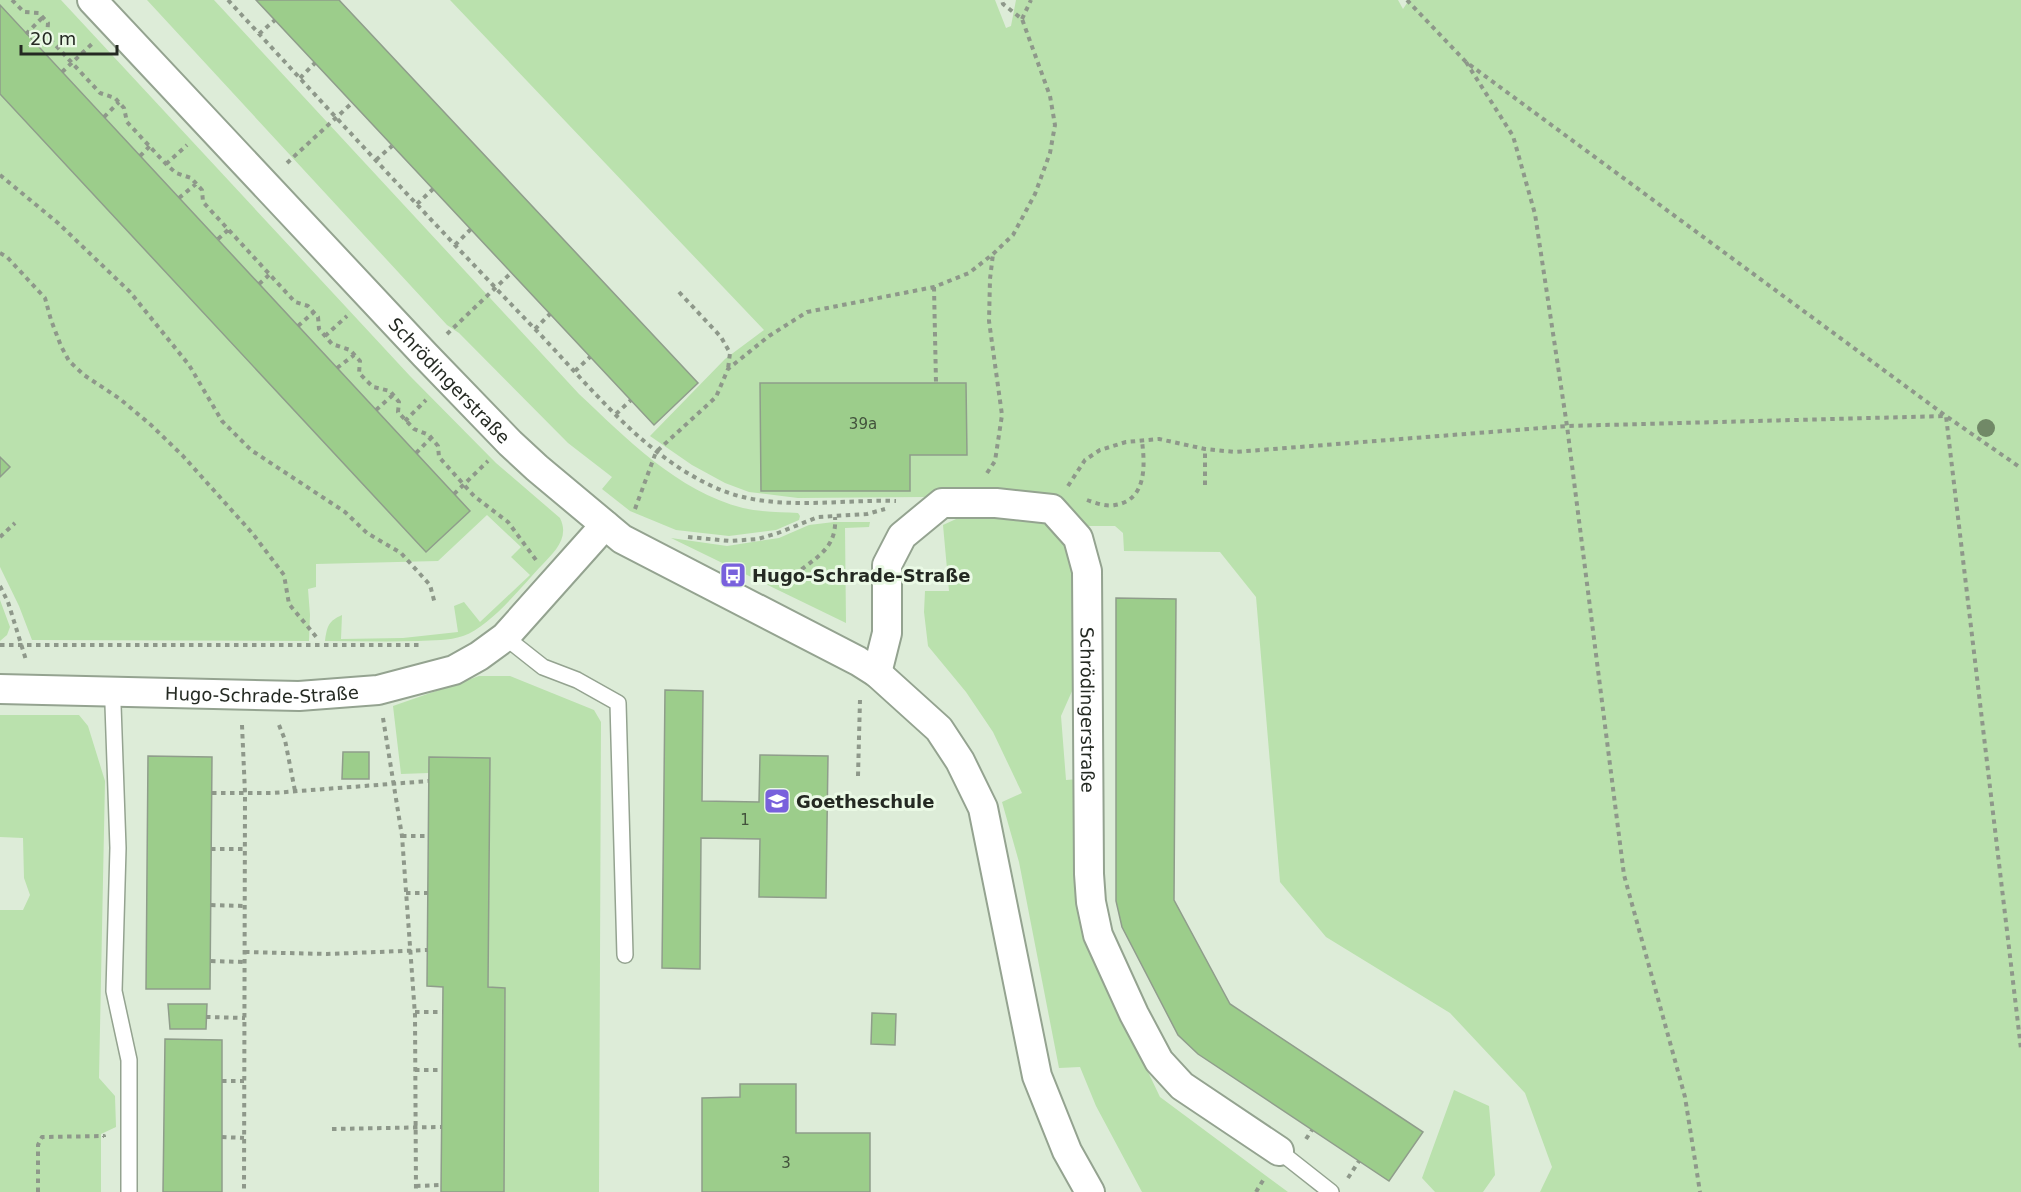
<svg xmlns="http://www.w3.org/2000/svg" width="2021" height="1192" font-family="'DejaVu Sans',sans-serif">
<rect width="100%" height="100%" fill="#ddecd8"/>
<path fill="#bae1ad" d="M0 0H61L410 376 496 463 560 518C570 538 554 552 542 565 522 586 490 627 463 636 449 641 433 640 418 641 387 642 356 641 325 641 327 627 328 621 342 615L341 639 403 638 458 632 454 606 464 602 480 622 530 575 511 557 521 547 487 515 438 561 316 564V587L308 589 310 615 309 641 32 640 19 606 0 567V477L10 467 0 457V94L470 511 0 5Z
M147 0H214L579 394C626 438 677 491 743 508 760 512 780 512 798 513L800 516 799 520 776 530 729 536 676 530 630 511 602 489 612 477 568 443 459 333 447 325Z
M450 0H995L1006 28 1011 26 1016 0H1398L1403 9 1409 0H2021V1192H1540L1552 1167 1525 1093 1450 1013 1326 937 1280 882 1256 597 1220 552 1124 551 1123 533 1115 526H1085L1043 496 798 498 749 492 725 483 692 465 650 436 725 359 764 330Z
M980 508 1035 512 1069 536 1077 559 1080 673 1061 716 1066 780 1079 779 1091 953 1160 1097 1288 1192H1142L1096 1106 1080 1067 1059 1068 1019 862 1002 802 1022 793 993 732 966 692 928 646 924 612 925 591H949L943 525Z
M834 522H870L869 527 845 528 846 623 671 538 727 546 779 538 809 525Z
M0 600 10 627 7 635 0 641Z
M479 676H510L594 710 601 722 599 1192H504L505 988 488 987 490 758 430 757 429 773 401 774 393 706Z
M0 715H79L88 726 105 781 99 1078 115 1096 116 1127 101 1134V1192H0V910H23L30 895 24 878 23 838 0 837Z
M1454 1090 1489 1106 1495 1175 1483 1192H1435L1422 1178Z"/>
<path fill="#9ccd8b" stroke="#8f9d8b" stroke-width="1.5" d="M256 0H339L698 383 654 425Z
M0 5 470 511 426 552 0 94Z
M760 383H966L967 455H910V491H761Z
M0 457 10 467 0 477Z
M1116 598 1176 599 1174 900 1230 1004 1423 1132 1389 1181 1198 1054 1178 1035 1122 927 1116 901Z
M665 690 703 691 702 801 759 802 760 755 828 756 826 898 759 897 760 839 701 838 700 969 662 968Z
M343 752H369V779H342Z
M148 756 212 757 210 989H146Z
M429 757 490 758 488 987 505 988 504 1192H441L443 987 427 986Z
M168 1004H207L206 1029H170Z
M872 1013 896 1014 895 1045 871 1044Z
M165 1039 222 1040V1192H163Z
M740 1084H796V1133H870V1192H702V1098L740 1097Z"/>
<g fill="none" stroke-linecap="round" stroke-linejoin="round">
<defs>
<path id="service" d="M505 637 543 667 577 680 618 703 625 955
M113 705 118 848 114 991 129 1060V1192
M1279 1151 1331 1192"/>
<g id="minor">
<path id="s1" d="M92 0 425 355 510 443 537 468 622 539 858 661 877 673 939 729 960 761 983 808 1037 1076 1067 1151 1090 1192"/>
<path id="s2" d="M877 673 887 633V565L902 536 942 503H996L1052 509 1078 538 1087 571 1089 874 1091 902 1098 935 1134 1014 1159 1061 1182 1086 1279 1151"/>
<path id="s3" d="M0 689 299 696 378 690 454 670 479 656 505 637 605 525"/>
</g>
</defs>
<use href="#service" stroke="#94a390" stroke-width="18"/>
<use href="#minor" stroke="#94a390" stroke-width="32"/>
<path stroke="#8e988a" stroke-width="4" stroke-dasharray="4.5 4.5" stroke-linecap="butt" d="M12 0 24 12 39 13 48 23 47 36 100 93 115 98 124 108 127 122 166 164 176 173 191 178 202 190 203 202 295 302 308 306 318 317 319 329 332 344 350 350 360 361 359 373 373 387 390 391 399 402 398 412 414 429 429 435 438 446 439 457 474 496 508 522 536 560
M228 0C329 110 430 220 534 328 590 386 645 459 721 490 776 512 839 499 896 501
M1407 0 1466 62 1946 416 2021 468
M1022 19 1031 0
M26 34 43 17
M259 34 275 20
M1466 62 1513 136 1535 214 1567 426 1624 875 1685 1097 1700 1192
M62 72 93 43
M300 78 315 63
M104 117 119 102
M140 156 150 146
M376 160 392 146
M287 163 352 103
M166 164 187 145
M0 175 58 223 130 292 189 365 222 421 251 450 345 512 367 533 401 553 430 585 435 604
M179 198 196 184
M417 204 433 189
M218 239 228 230
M455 245 471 229
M0 253 7 257 45 298 51 320 61 346 69 361 84 375 120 399 151 425 183 456 253 534 284 575 289 604 318 639
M259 284 269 275
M934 287 936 383
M679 292 721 337 730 353 728 369
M298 326 314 312
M535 329 550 314
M447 334 511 273
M325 336 347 316
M337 368 354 355
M575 371 590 357
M376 410 393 395
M616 414 631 400
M405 421 426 400
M416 453 431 438
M987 473 995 461 1002 415 989 321 990 279 993 254
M1205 485V449
M1068 486 1085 460 1100 450 1126 442 1159 439 1205 449 1235 452 1567 426 1946 416 2021 1049
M454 494 488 461
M1087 500C1095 503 1107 507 1115 505 1147 500 1145 465 1142 441
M635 509 656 452 716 397 728 369 769 336 807 312 934 287 969 273 993 254 1013 235 1035 194 1050 153 1055 125 1050 96 1022 19 1003 4 1002 0
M0 537 15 523
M688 537 730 541 758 539 778 533 818 517 867 514 885 509
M0 586 8 602 26 660
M782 588C802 561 838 557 835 517
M0 645H422
M383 718 402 836 415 1015 416 1192
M242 725 245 793 244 1192
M279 725 285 740 295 791
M858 776 860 700
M212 793H273L429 781
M402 836H429
M211 849H245
M406 893H428
M211 905 245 906
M245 952 327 954 428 950
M211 961 245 962
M415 1012H443
M206 1017 245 1018
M415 1070H442
M222 1081H244
M332 1129 442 1127
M222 1137 244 1138
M1306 1139 1312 1130
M1348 1178 1359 1161
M416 1186 441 1185
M38 1192V1145L42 1137 104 1136V1137
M1256 1192 1265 1177"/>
<use href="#service" stroke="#fff" stroke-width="15"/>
<use href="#minor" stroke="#fff" stroke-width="28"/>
</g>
<circle fill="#718967" cx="1986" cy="428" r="9"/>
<defs>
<symbol id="bus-square" viewBox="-11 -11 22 22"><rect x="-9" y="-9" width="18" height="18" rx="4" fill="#7861dc" stroke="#eaf9e5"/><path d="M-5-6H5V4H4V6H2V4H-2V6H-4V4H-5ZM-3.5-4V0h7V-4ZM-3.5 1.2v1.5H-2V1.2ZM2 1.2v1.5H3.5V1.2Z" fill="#fff"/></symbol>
<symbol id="school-square" viewBox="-11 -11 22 22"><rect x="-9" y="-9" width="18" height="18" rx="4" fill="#7861dc" stroke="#eaf9e5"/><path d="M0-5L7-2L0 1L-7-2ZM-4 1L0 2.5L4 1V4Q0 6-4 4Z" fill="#fff"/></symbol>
</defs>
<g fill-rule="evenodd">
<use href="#bus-square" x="718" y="560" width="30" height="30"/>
<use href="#school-square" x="762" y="786" width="30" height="30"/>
</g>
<g text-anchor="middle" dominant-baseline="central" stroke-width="6" stroke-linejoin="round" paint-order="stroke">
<g font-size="15" fill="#42523c">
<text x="863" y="424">39a</text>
<text x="745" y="820">1</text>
<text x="786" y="1163">3</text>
</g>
<g font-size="18" fill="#242922" stroke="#eaf9e5">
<text stroke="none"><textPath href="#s1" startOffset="522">Schrödingerstraße</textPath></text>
<text stroke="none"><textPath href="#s3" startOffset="262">Hugo-Schrade-Straße</textPath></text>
<text stroke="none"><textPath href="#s2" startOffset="516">Schrödingerstraße</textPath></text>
</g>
<g font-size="18" font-weight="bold" fill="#242922" stroke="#eaf9e5" text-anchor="start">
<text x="752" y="575">Hugo-Schrade-Straße</text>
<text x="796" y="801">Goetheschule</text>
</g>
</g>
<path d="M21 45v9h96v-9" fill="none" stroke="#242922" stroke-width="3"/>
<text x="30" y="45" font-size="18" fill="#242922" stroke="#eaf9e5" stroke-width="4.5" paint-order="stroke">20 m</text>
</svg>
